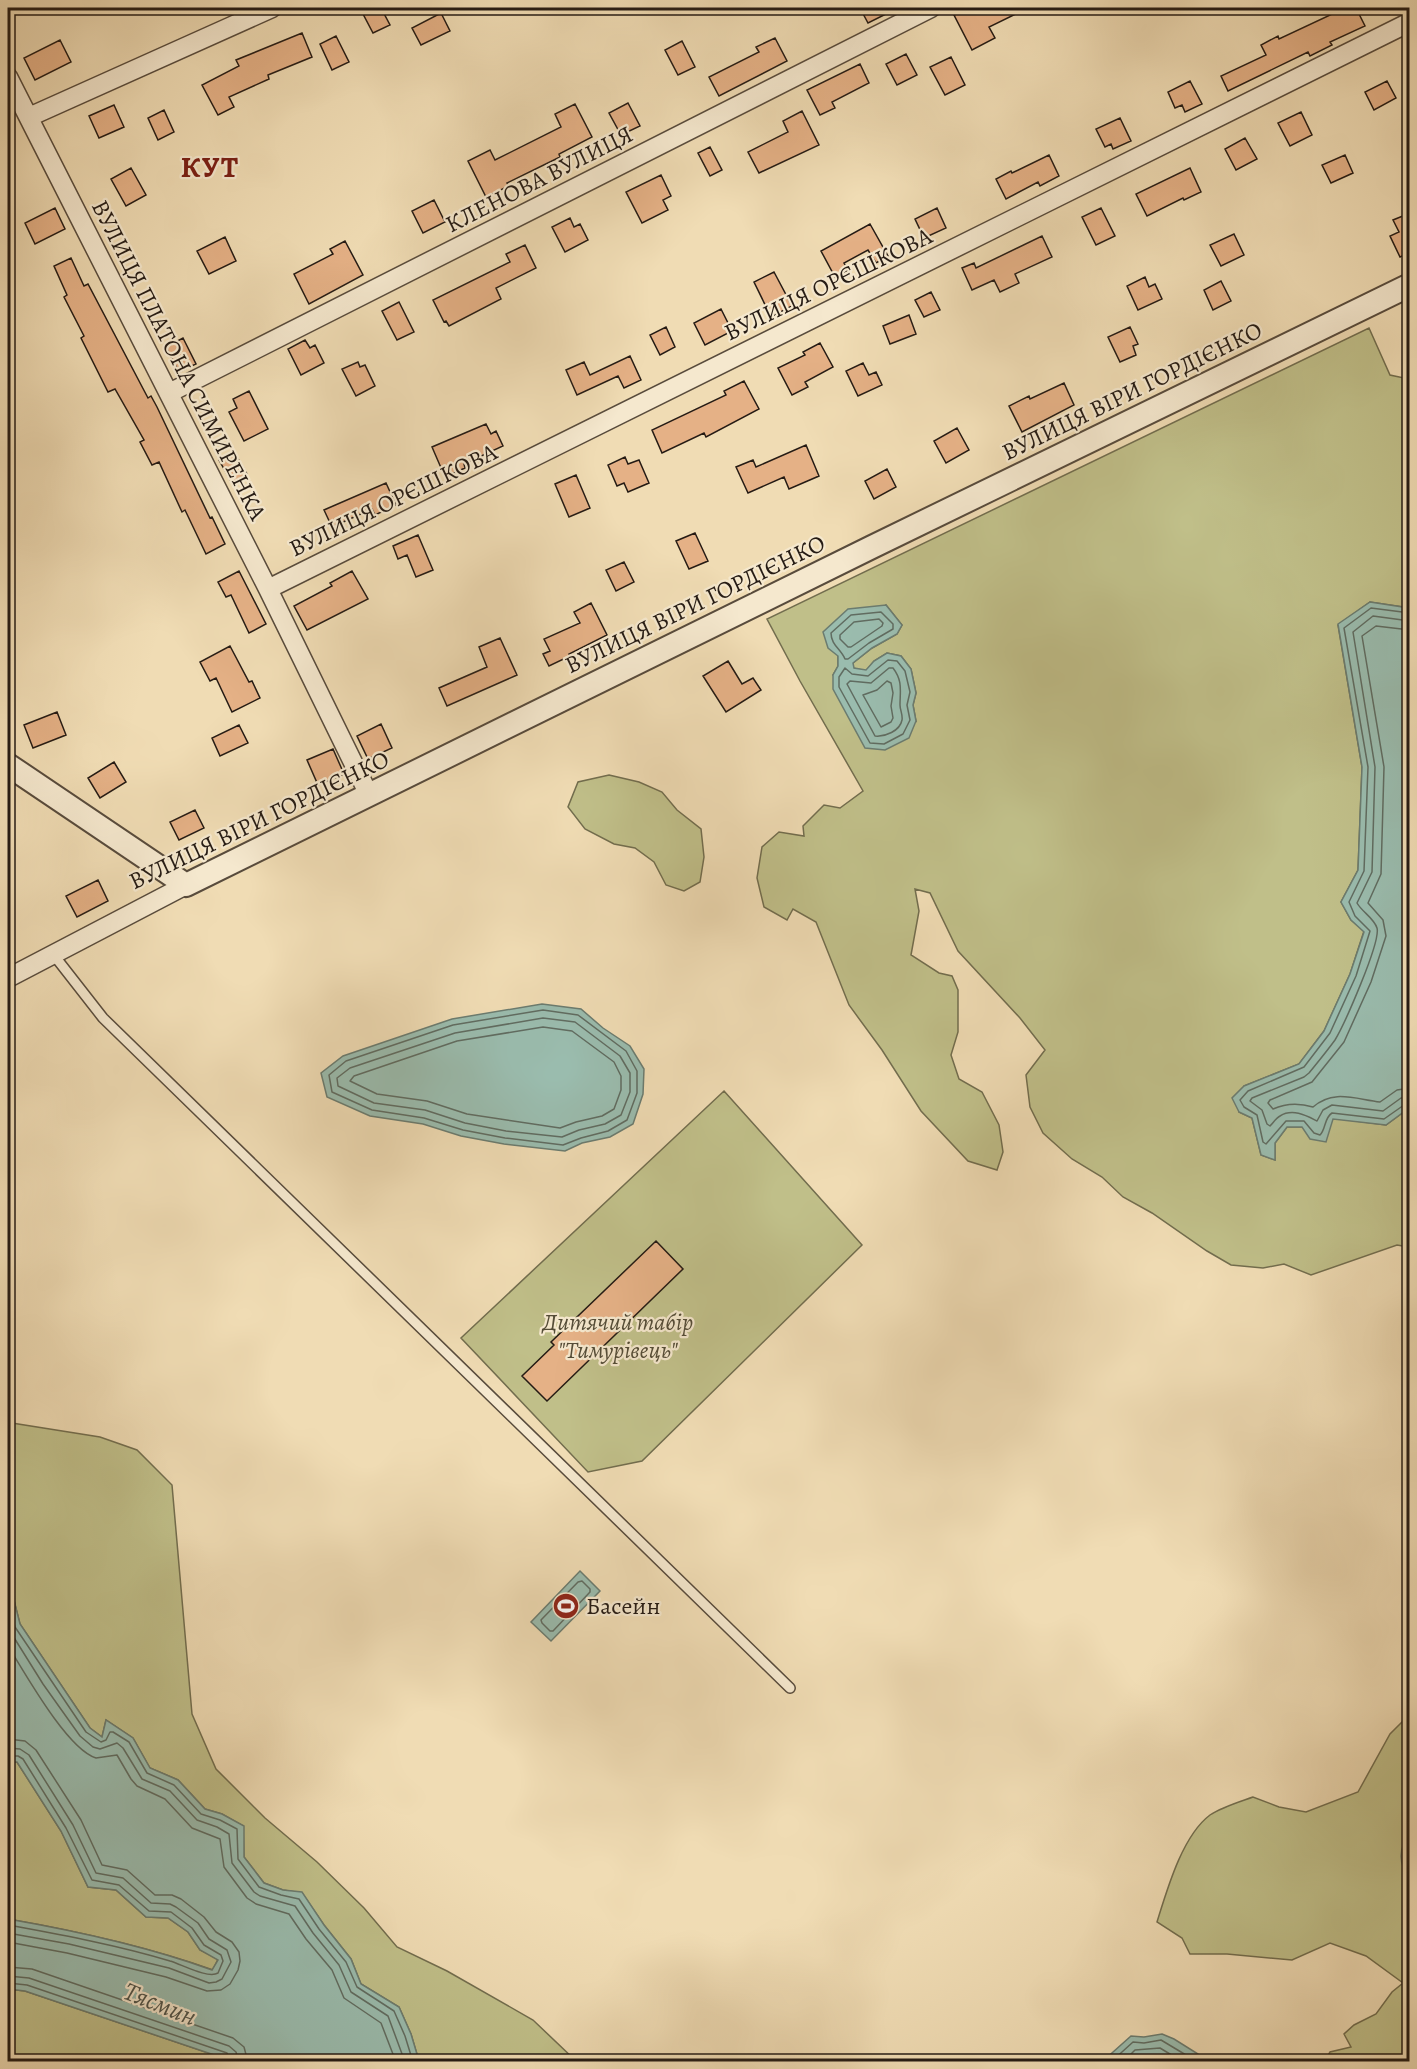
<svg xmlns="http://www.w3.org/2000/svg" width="1417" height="2069" font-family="Alegreya,serif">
<rect width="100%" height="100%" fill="#f0dcb4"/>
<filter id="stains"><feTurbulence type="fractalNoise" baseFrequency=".00333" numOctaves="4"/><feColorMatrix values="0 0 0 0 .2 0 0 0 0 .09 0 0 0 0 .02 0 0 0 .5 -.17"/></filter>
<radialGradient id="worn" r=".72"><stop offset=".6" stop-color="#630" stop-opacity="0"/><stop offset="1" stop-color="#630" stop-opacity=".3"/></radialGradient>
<path fill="#c0bf89" stroke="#726d4e" stroke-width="1.5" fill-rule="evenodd" d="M1369 328 1390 375 1409 379 1410 608 1370 602 1338 625 1362 767 1358 870 1341 902 1351 920 1364 931 1350 974 1324 1031 1299 1064 1244 1086 1239 1112 1252 1118 1261 1155 1275 1160V1143L1287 1127H1302L1333 1118 1386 1125 1409 1108V1247L1397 1245 1311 1275 1284 1264 1263 1268 1231 1265 1207 1251 1152 1213 1123 1197 1102 1177 1072 1159 1043 1133 1030 1107 1026 1075 1045 1050 1020 1018 958 951 930 893 915 889 919 911 911 955 939 973 952 976 958 990V1032L951 1055 959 1079 982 1092 999 1125 1003 1152 997 1170 968 1161 921 1111 882 1050 849 1005 816 922 793 909 787 920 764 907 757 878 762 847 779 832 804 836 803 826 824 805 840 808 863 791 800 681 767 619ZM886 605 902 625 897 634 872 648 853 663V668L866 671 874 661 887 653 901 656 911 669 916 693 913 705 916 721 833 675 838 666V656Z
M609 775 639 782 662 792 677 810 701 829 704 857 700 882 684 891 666 885 654 862 635 848 614 844 585 829 568 807 578 782Z
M724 1091 862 1245 642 1461 588 1472 461 1338Z
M8 1419 12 1423 100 1437 137 1450 172 1485 192 1714 216 1769 265 1818 317 1862 364 1908 397 1947 447 1971 533 2020 576 2061H419L411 2034 399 2007 361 1984 351 1959 324 1925 302 1893 283 1890 264 1883 244 1857 243 1826 222 1814 205 1809 178 1780 150 1768 133 1738 106 1720 102 1737 90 1728 20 1624 8 1577Z
M1409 1715V1836L1405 1841 1404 1870 1410 1877 1409 2061H1325L1330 2052 1351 2047 1344 2034 1354 2025 1376 2014 1392 1992 1403 1983 1366 1956 1330 1943 1292 1960 1227 1954H1190L1182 1938 1157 1922C1167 1890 1182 1836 1210 1815 1222 1807 1239 1802 1253 1797L1279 1807 1306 1812 1358 1792 1390 1734Z
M8 1762H17L61 1831 88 1887 116 1890 146 1917 168 1918 188 1932 200 1950 218 1959 213 1970C146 1946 77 1931 8 1919Z
M8 1989 25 1991 232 2061H8Z"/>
<path fill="#9abcae" stroke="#6b7c70" stroke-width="1.5" d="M1370 602 1409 608V1108L1386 1125 1333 1119 1326 1142 1310 1139 1302 1127H1287L1275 1143V1160L1261 1155 1252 1118 1239 1112 1232 1098 1244 1086 1299 1064 1324 1031 1350 974 1364 932 1351 920 1341 902 1358 870 1362 767 1338 624Z
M886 605 902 625 897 634 872 648 853 663 854 668 866 670 874 661 887 653 901 656 911 669 916 693 913 705 916 721 909 738 885 750 865 748 833 689V675L838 666V656L828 648 823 632 848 609Z
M542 1004 581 1009 603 1028 630 1046 644 1069 643 1094 633 1124 610 1137 582 1143 565 1151 504 1144 461 1136 423 1124 370 1116 327 1097 321 1073 343 1056 452 1019Z
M580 1571 600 1591 551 1641 531 1622Z
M8 1577 20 1624 90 1728 102 1737 106 1720 133 1738 150 1768 178 1780 205 1809 222 1814 244 1826V1857L264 1883 283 1890 302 1892 324 1925 351 1959 361 1984 399 2007 411 2034 419 2061H232L25 1991 8 1989V1919C77 1931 146 1946 212 1970L218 1960 200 1950 188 1932 168 1918 146 1917 116 1890 88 1887 61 1831 17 1762H8Z
M1409 1836V1877C1399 1865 1398 1848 1409 1836Z
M1162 2034 1174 2039 1198 2054 1199 2061H1103L1131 2036 1144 2037Z"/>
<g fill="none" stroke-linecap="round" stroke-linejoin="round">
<path stroke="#606c61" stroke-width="1.5" d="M881 612 893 624V629L869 643 848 659H845C841 649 831 645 831 633L851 615Z
M1410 613 1371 608 1344 628 1368 767 1364 871 1349 902 1355 916 1370 931 1356 976 1330 1033 1304 1067 1248 1091 1240 1100 1244 1107 1257 1115 1263 1142 1266 1144 1286 1121H1304L1314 1133 1320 1135C1326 1129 1324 1118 1332 1113L1384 1119 1404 1105 1410 1104
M879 619 883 623 882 626 851 647H848L840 639V635L854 622Z
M1410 621 1373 616 1353 632 1375 767 1372 872 1357 903C1362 912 1374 918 1377 928 1381 942 1344 1025 1335 1040 1327 1051 1318 1062 1309 1073L1304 1077 1252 1098 1250 1101 1262 1110 1267 1124 1270 1126C1273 1123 1276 1118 1280 1116 1293 1108 1307 1116 1317 1121L1323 1110 1332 1105 1383 1111 1401 1098 1410 1097
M1410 630 1376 626 1362 636 1384 767 1381 874 1368 903 1383 920 1386 936 1371 982 1344 1042 1312 1082 1270 1100 1268 1103 1273 1109C1286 1103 1300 1103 1313 1107 1333 1089 1355 1099 1380 1102L1397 1090 1410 1088
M888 660 897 661 905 671 910 692 907 705 910 720 903 734 884 744 870 743 839 687V677L845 668 852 674 868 676Z
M889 668H893C903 681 900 691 900 705 900 710 903 715 902 720 900 731 885 737 875 736L847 684 850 681 871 683Z
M887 681 891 683 893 693 891 706 893 718 891 722 881 727 863 695 877 690Z
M543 1010 578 1015 626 1051 637 1071V1093L627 1120 608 1131 581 1138 563 1145 505 1138 463 1130 424 1118 372 1110 332 1092 329 1075 346 1061 453 1025Z
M543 1018 575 1022 620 1056 630 1073V1092L621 1115 605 1124 579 1130 562 1137 506 1131 465 1123 425 1110 374 1103 338 1086 337 1078 350 1068 455 1033Z
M543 1027 572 1031 614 1062 621 1076V1090L614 1109 602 1116 576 1122 560 1128 467 1114 427 1101 377 1094 350 1081 354 1076 457 1041Z
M582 1581 590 1589V1592L553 1631H550L542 1623 541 1620 578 1582Z
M8 1600 15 1627 86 1732 101 1742 106 1740 110 1732H113L129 1742 147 1773 174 1785 201 1814 220 1820 237 1829 238 1859 259 1887 281 1895 299 1899 319 1929 346 1962 357 1987 394 2011 405 2036 413 2062
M8 1628 43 1684 80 1736 93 1747 100 1749 117 1743 123 1748 142 1779 170 1791 197 1820 217 1827 229 1834 232 1863 254 1892 260 1896 295 1906 313 1933 339 1965 351 1992 388 2016 405 2062
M8 1646C25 1673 67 1749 96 1758L117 1755 131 1779 137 1786 165 1799 192 1828 220 1839 224 1867 247 1898 256 1904 289 1914 306 1939 332 1970 344 1998 381 2023 396 2062
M8 1739 25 1741 36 1750 81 1820 102 1865 127 1870 155 1895H172L181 1899 204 1917 216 1932 232 1942 239 1952 240 1961 238 1970 230 1984 221 1990 207 1991 166 1977 67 1953 8 1942
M8 1748 20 1749 29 1755 73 1825 96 1873 123 1878 151 1903 170 1904 176 1907 198 1923 209 1939 227 1950 231 1962 222 1979 216 1982 209 1983 169 1968 69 1944 8 1933
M8 1756H18L23 1759 66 1828 92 1880 119 1885 149 1911 171 1912 192 1928 204 1945 221 1955 223 1961 218 1973C208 1979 181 1964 170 1961 117 1945 62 1935 8 1925
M8 1967 32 1969 233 2038 244 2047 248 2062
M8 1976 29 1978 229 2046 236 2052 239 2062
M8 1983 27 1985 227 2053 231 2062
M1111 2062 1133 2042 1144 2043 1161 2040 1191 2058 1193 2062
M1123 2062 1135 2050 1160 2048 1183 2062"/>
</g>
<path fill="#e5b186" stroke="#251b14" stroke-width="1.5" d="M370 8H381L390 25 373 33 362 12Z
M860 8H898L868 23Z
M970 8H1028L989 27 995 38 972 50 954 15Z
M1345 8H1356L1365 26 1330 42 1332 45 1310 56 1308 52 1228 91 1221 76 1266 55 1261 45 1278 36 1279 39Z
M441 13 450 31 421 45 412 28Z
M302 33 312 57 268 75 269 79 229 97 234 107 218 115 202 85 239 66 236 60Z
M336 36 349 62 332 70 320 44Z
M775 38 787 61 719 96 709 77 759 52 756 47Z
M60 40 71 62 35 80 24 58Z
M682 41 695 67 678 75 665 50Z
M906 54 917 75 897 85 886 64Z
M951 57 965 85 945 95 930 67Z
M860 64 869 83 832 102 835 108 820 115 807 90Z
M1190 81 1202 104 1185 112 1182 105 1175 108 1168 92Z
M1387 81 1396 98 1374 110 1365 92Z
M628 103 640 126 621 135 609 113Z
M575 104 592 137 559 154 560 157 507 183 509 186 486 197 468 161 490 150 495 160 561 127 555 114Z
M114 105 124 127 99 138 89 116Z
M164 110 174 132 158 140 148 118Z
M802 111 819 145 759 173 748 152 788 132 783 121Z
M1301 112 1312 135 1290 146 1278 123Z
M1120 118 1131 141 1113 149 1111 144 1105 147 1096 129Z
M1245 138 1257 159 1236 170 1225 149Z
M710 147 722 170 710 176 698 153Z
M1049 155 1059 176 1040 186 1038 182 1006 199 996 179 1011 171 1012 173Z
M1345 155 1353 173 1331 183 1322 165Z
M131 168 146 195 126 206 111 179Z
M1190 168 1201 192 1184 200 1183 198 1147 216 1136 194Z
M661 175 671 196 663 200 668 210 642 223 626 192Z
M434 200 445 222 423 233 412 211Z
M55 208 65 229 35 244 25 223Z
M937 208 946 228 924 238 915 219Z
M1101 208 1115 236 1096 245 1082 217Z
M1410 213V255L1409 253 1400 257 1390 236 1399 232 1393 220Z
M570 218 574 227 580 224 588 240 565 252 552 227Z
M870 224 888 256 876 263 868 250 844 263 848 270 835 277 821 251Z
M1234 234 1244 255 1221 266 1210 245Z
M1042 236 1052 257 1015 274 1019 283 1000 292 994 280 972 290 962 268 974 263 976 268Z
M225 237 236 261 209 274 197 251Z
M345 241 363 275 309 304 294 274 333 254 330 249Z
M525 245 536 268 496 288 501 299 449 326 446 321 444 322 433 300 510 262 506 254Z
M71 258 84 286 88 284 148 398 151 396 157 407 210 518 212 517 225 544 206 554 185 510 182 512 159 462 152 465 140 442 144 440 115 389 108 392 81 338 84 336 64 297 67 295 54 266Z
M774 272 792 306 771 317 754 282Z
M1145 277 1149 287 1155 284 1162 299 1138 310 1127 286Z
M1221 281 1231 301 1213 310 1204 290Z
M931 292 940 310 924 317 915 300Z
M399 302 414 332 397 340 382 311Z
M721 309 732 331 705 345 694 323Z
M909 315 916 334 890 344 883 326Z
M666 327 675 347 660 355 650 335Z
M1130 327 1138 344 1133 346 1136 355 1120 362 1108 337Z
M183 338 196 364 179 372 166 347Z
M305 340 310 348 315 345 324 363 301 375 288 349Z
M820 343 833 367 805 382 808 387 792 395 778 368 805 355 803 352Z
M630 356 641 380 624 388 618 376 577 395 566 370 584 362 590 375Z
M358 362 360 367 365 365 375 386 356 396 342 369Z
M863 363 869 375 876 372 882 385 858 396 846 371Z
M744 381 759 409 706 437 704 433 662 453 652 430 726 395 724 391Z
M1064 383 1074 405 1022 432 1009 406 1029 396 1030 399Z
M249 391 268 429 244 441 229 412 237 408 233 399Z
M486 424 491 434 496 431 503 446 464 464 465 468 445 477 432 447Z
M957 428 969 450 946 463 934 441Z
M806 445 819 476 789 489 784 477 748 493 736 467 753 460 756 467Z
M234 452 247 474 232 483 219 460Z
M625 457 628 464 639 460 649 483 628 492 624 483 617 486 608 465Z
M887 469 896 487 874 499 865 481Z
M576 475 590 508 569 517 555 484Z
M386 483 396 505 375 515 372 509 332 527 324 510Z
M695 533 708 561 689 569 676 541Z
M418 535 433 570 416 577 407 555 398 559 393 546Z
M624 562 634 582 616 591 606 570Z
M239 571 266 624 249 633 231 595 226 597 218 582Z
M352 571 368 599 307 630 294 606 332 586 330 583Z
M591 603 607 635 569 654 570 656 549 666 543 654 550 651 544 639 580 623 574 612Z
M500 638 517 675 447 706 439 688 487 667 479 647Z
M230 646 249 682 252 681 260 698 232 712 216 678 210 681 200 662Z
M728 661 742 684 753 678 761 690 726 712 703 676Z
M57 712 66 735 33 748 24 725Z
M381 724 392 748 368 759 357 736Z
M239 725 248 743 220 756 212 738Z
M333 749 344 774 318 785 307 760Z
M114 762 126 782 100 798 88 778Z
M195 810 204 828 179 840 170 822Z
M98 880 108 901 77 917 66 896Z
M656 1241 683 1269 547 1401 522 1376 554 1345 551 1342Z"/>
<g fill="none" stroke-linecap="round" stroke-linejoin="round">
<defs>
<path id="service" d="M53 954 103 1018 790 1688"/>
<path id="minor" d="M8 77 268 589 369 795
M29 117 272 8
M169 393 931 8
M268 589 1410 22
M8 978 186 885"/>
<path id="tertiary" d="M8 765 186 885 872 547 1410 285"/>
</defs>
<use href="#service" stroke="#584b3c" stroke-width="12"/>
<use href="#minor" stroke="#584b3c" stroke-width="21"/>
<use href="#tertiary" stroke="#584b3c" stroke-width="26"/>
<use href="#service" stroke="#f5e8ce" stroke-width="9"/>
<use href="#minor" stroke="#f5e8ce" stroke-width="18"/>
<use href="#tertiary" stroke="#f5e8ce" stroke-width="22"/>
</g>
<defs>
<symbol id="stadium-disc" viewBox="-11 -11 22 22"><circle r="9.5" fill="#8f2418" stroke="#f5e8ce"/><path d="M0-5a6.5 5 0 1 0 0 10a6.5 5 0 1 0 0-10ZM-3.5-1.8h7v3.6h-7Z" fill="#fff"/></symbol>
</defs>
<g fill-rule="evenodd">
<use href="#stadium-disc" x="551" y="1591" width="30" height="30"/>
</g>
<g text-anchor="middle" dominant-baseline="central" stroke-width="4.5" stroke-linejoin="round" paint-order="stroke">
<g font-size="24" fill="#251b14" stroke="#f5e8ce">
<text transform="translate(539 179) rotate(-27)">КЛЕНОВА ВУЛИЦЯ</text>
<text transform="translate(828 284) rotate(-26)">ВУЛИЦЯ ОРЄШКОВА</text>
<text transform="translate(179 360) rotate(63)">ВУЛИЦЯ ПЛАТОНА СИМИРЕНКА</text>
<text transform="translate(1132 391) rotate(-26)">ВУЛИЦЯ ВІРИ ГОРДІЄНКО</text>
<text transform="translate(393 500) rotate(-26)">ВУЛИЦЯ ОРЄШКОВА</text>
<text transform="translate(695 604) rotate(-26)">ВУЛИЦЯ ВІРИ ГОРДІЄНКО</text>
<text transform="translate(259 820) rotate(-26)">ВУЛИЦЯ ВІРИ ГОРДІЄНКО</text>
</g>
<g font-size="24" font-style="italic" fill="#544c37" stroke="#f5e8ce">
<text x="618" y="1322">Дитячий табір<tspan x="618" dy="28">"Тимурівець"</tspan></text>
</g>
<g font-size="24" fill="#251b14" stroke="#f5e8ce" text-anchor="start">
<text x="586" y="1606">Басейн</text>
</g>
<g font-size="26" font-style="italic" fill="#4e534a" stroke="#f5e8ce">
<text transform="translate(160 2004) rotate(22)">Тясмин</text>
</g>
<g font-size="30" font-weight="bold" letter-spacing="1.5" fill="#7a1f14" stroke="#f5e8ce">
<text x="210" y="167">КУТ</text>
</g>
</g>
<rect width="1417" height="2069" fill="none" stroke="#f0dcb4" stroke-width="30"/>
<rect x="9" y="9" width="1399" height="2051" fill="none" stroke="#251b14" stroke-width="3"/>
<rect x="15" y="15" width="1387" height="2039" fill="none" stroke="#251b14" stroke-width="1.5"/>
<rect width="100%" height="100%" filter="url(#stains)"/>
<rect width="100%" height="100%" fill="url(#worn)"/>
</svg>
